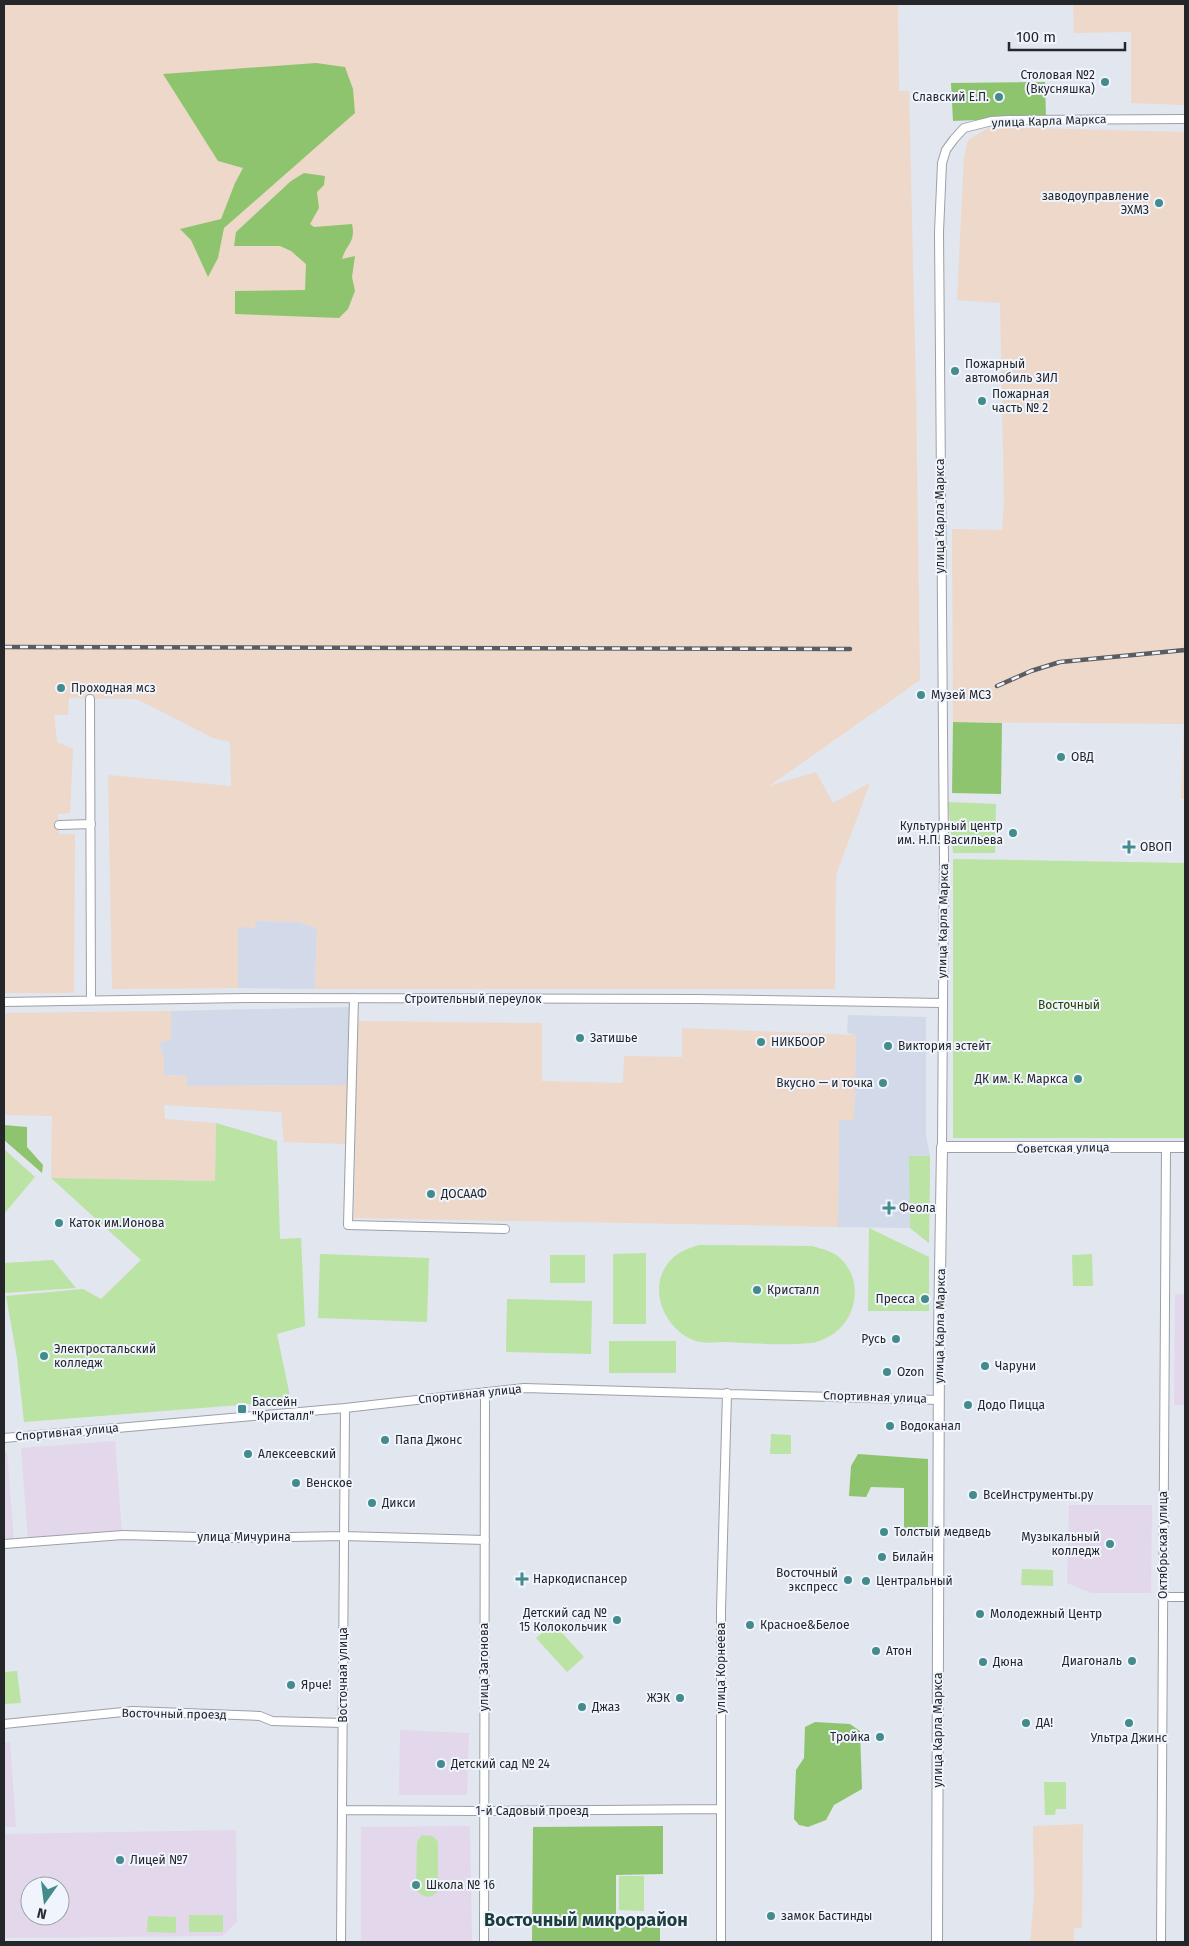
<svg xmlns="http://www.w3.org/2000/svg" width="1189" height="1946" font-family="'Fira Sans',sans-serif">
<rect width="100%" height="100%" fill="#e2e6ef"/>
<path fill="#d2d9e8" d="M256 921 298 922 317 928 315 989 238 988V927Z
M349 1007 347 1085 187 1086V1076L164 1075V1059L159 1042 171 1040V1011Z
M848 1015 926 1017V1136L930 1156 929 1243 910 1228 838 1227 839 1120H854L856 1035 847 1033Z"/>
<path fill="#edd8ca" d="M4 4H898L899 91H909L916 390 920 680 769 786 816 772 833 803 870 783 836 875 835 989H315L317 928 298 922 256 921 255 928 238 927V988L112 989 108 775 231 786 230 742 213 738 137 699 69 698 68 715H54L57 742 73 749 70 813 58 814 59 834H75L74 993H4Z
M1073 4H1185V105L1131 103V32L1074 33Z
M990 127 1185 132V799H1181L1184 724 953 722 952 529 1002 530 1004 501 1000 303 957 300 964 157 968 140Z
M171 1011V1040L159 1043 164 1059V1075L187 1076V1086L347 1085V1144L284 1142 281 1112 164 1105 165 1119 216 1123 215 1181 51 1178 52 1116 4 1115V1013Z
M357 1021 542 1023V1081L623 1083 624 1056 682 1057V1028L856 1035 854 1120H839L838 1227 354 1218Z
M1083 1824 1082 1928H1074V1942H1030L1034 1897 1033 1826Z"/>
<path fill="#e3d7ec" fill-rule="evenodd" d="M1175 1294H1185V1405H1174Z
M115 1441 122 1533 28 1541 21 1448Z
M4 1452H7L14 1541 4 1542Z
M1069 1505H1152L1151 1593H1091L1067 1583Z
M400 1730 469 1733 467 1795H399Z
M10 1742 16 1827H4V1743Z
M470 1826 472 1942H361V1827Z
M236 1830 237 1922 222 1936 4 1938V1834ZM30 1886H60V1916H30Z"/>
<path fill="#bbe3a3" d="M948 802 996 804 995 853H953Z
M953 859 1185 863V1138H953Z
M216 1123 277 1141 280 1239 301 1238 305 1326 277 1334 291 1401 24 1422 17 1358 6 1296 83 1289 101 1299 141 1260 51 1178 215 1181Z
M4 1149 35 1177 4 1214Z
M909 1156H930L929 1243 910 1228Z
M869 1228 929 1257V1311H868Z
M699 1245 812 1246C822 1249 832 1251 840 1258 866 1282 856 1326 824 1339 820 1341 814 1343 810 1343 782 1346 754 1343 726 1342 717 1342 705 1344 696 1341 662 1329 644 1282 675 1256 682 1250 690 1248 699 1245Z
M646 1253V1324H613V1254Z
M320 1254 429 1258 427 1322 318 1318Z
M1092 1254 1093 1286H1073L1072 1255Z
M550 1255H585V1283H550Z
M53 1260 76 1288 5 1293 4 1263Z
M507 1299 592 1301 591 1354 506 1352Z
M609 1341H676V1373H609Z
M771 1434 791 1435V1454H770Z
M1022 1569 1053 1570V1586L1021 1585Z
M553 1623 584 1657 567 1672 536 1638Z
M17 1671 21 1703 4 1704V1672Z
M1066 1782V1809H1056L1055 1815H1045L1044 1782Z
M422 1835 433 1836 438 1842V1889C434 1900 423 1898 416 1890L417 1842Z
M619 1876H644V1911L619 1910Z
M189 1915H223V1932H189Z
M148 1916 176 1917V1933L147 1932Z"/>
<path fill="#8fc46e" d="M316 63 345 67 353 89 355 113 224 228 218 258 208 277 191 240 180 229 221 219 235 183 243 168 218 161 163 74Z
M1045 82 1046 117 953 121 951 83Z
M304 173 325 176 324 185 317 192 319 208 310 224 314 227 352 224C356 242 347 243 342 259L355 256 352 277 355 291 348 309 339 318 235 314V291L305 290 306 264 291 251 280 246H234L236 232 291 181Z
M953 722 1002 723 1001 794 952 793Z
M4 1125 27 1127V1147L43 1165 42 1173 4 1140Z
M858 1454 928 1459V1536L917 1538 904 1534V1488L871 1487 866 1497 849 1496 851 1466Z
M815 1722 850 1724 860 1731 862 1789 834 1805 826 1820 808 1827 799 1825 794 1819 796 1770 804 1758 805 1727Z
M663 1826V1874L616 1875V1917H660V1942H532L533 1827Z"/>
<g fill="none" stroke-linecap="round" stroke-linejoin="round">
<defs>
<path id="minor" d="M90 699 91 1001
M59 825 91 824
M354 998 348 1225 505 1229
M4 1002 245 998 696 999 942 1003
M942 1147 944 859 939 232 942 163 946 150 954 139 964 128 992 121 1008 120 1185 119
M4 1438 345 1408 524 1388 939 1400
M4 1544 123 1535 235 1538 343 1536 485 1540
M1162 1597H1185
M4 1724 133 1711 260 1716 272 1721 343 1723
M342 1810 475 1811 721 1809
M341 1942 345 1408
M484 1942 485 1392
M721 1942V1610L727 1393
M1161 1942 1166 1147"/>
<path id="major" d="M937 1942 939 1336 942 1147H1185"/>
</defs>
<use href="#minor" stroke="#9ca0a8" stroke-width="10"/>
<use href="#major" stroke="#9ca0a8" stroke-width="12"/>
<use href="#minor" stroke="#fff" stroke-width="8"/>
<use href="#major" stroke="#fff" stroke-width="10"/>
<defs>
<path id="rail" d="M4 647 850 649
M997 686 1031 671 1060 662 1185 650"/>
</defs>
<use href="#rail" stroke="#5a5c61" stroke-width="4.5"/>
<use href="#rail" stroke="#f0f4fd" stroke-width="2.5" stroke-dasharray="8" stroke-linecap="butt"/>
</g>
<g fill="#438b8c" stroke="#f0f4fd" stroke-width="2">
<circle cx="1105" cy="82" r="5"/>
<circle cx="999" cy="97" r="5"/>
<circle cx="1159" cy="203" r="5"/>
<circle cx="955" cy="371" r="5"/>
<circle cx="982" cy="401" r="5"/>
<circle cx="61" cy="688" r="5"/>
<circle cx="921" cy="695" r="5"/>
<circle cx="1061" cy="757" r="5"/>
<circle cx="1013" cy="833" r="5"/>
<path d="M1126.5 839.5h5v5h5v5h-5v5h-5v-5h-5v-5h5z"/>
<circle cx="580" cy="1038" r="5"/>
<circle cx="761" cy="1042" r="5"/>
<circle cx="888" cy="1046" r="5"/>
<circle cx="1078" cy="1079" r="5"/>
<circle cx="883" cy="1083" r="5"/>
<circle cx="431" cy="1194" r="5"/>
<path d="M886.5 1200.5h5v5h5v5h-5v5h-5v-5h-5v-5h5z"/>
<circle cx="59" cy="1223" r="5"/>
<circle cx="757" cy="1290" r="5"/>
<circle cx="925" cy="1299" r="5"/>
<circle cx="896" cy="1339" r="5"/>
<circle cx="44" cy="1356" r="5"/>
<circle cx="985" cy="1366" r="5"/>
<circle cx="887" cy="1372" r="5"/>
<circle cx="968" cy="1405" r="5"/>
<rect x="237" y="1404" width="10" height="10" rx="2.5"/>
<circle cx="890" cy="1426" r="5"/>
<circle cx="385" cy="1440" r="5"/>
<circle cx="248" cy="1454" r="5"/>
<circle cx="296" cy="1483" r="5"/>
<circle cx="973" cy="1495" r="5"/>
<circle cx="372" cy="1503" r="5"/>
<circle cx="884" cy="1532" r="5"/>
<circle cx="1110" cy="1544" r="5"/>
<circle cx="882" cy="1557" r="5"/>
<path d="M519.5 1571.5h5v5h5v5h-5v5h-5v-5h-5v-5h5z"/>
<circle cx="848" cy="1580" r="5"/>
<circle cx="866" cy="1581" r="5"/>
<circle cx="980" cy="1614" r="5"/>
<circle cx="617" cy="1620" r="5"/>
<circle cx="750" cy="1625" r="5"/>
<circle cx="876" cy="1651" r="5"/>
<circle cx="1132" cy="1661" r="5"/>
<circle cx="983" cy="1662" r="5"/>
<circle cx="291" cy="1685" r="5"/>
<circle cx="680" cy="1698" r="5"/>
<circle cx="582" cy="1707" r="5"/>
<circle cx="1026" cy="1723" r="5"/>
<circle cx="1129" cy="1723" r="5"/>
<circle cx="880" cy="1737" r="5"/>
<circle cx="441" cy="1764" r="5"/>
<circle cx="120" cy="1860" r="5"/>
<circle cx="416" cy="1885" r="5"/>
<circle cx="771" cy="1916" r="5"/>
</g>
<g text-anchor="middle" dominant-baseline="central" stroke-width="4" stroke-linejoin="round" paint-order="stroke">
<g font-size="12" fill="#252629" stroke="#f0f4fd" text-anchor="start">
<text x="1095" y="75" text-anchor="end">Столовая №2<tspan x="1095" dy="14">(Вкусняшка)</tspan></text>
<text x="989" y="97" text-anchor="end">Славский Е.П.</text>
<text x="1149" y="196" text-anchor="end">заводоуправление<tspan x="1149" dy="14">ЭХМЗ</tspan></text>
<text x="965" y="364">Пожарный<tspan x="965" dy="14">автомобиль ЗИЛ</tspan></text>
<text x="992" y="394">Пожарная<tspan x="992" dy="14">часть № 2</tspan></text>
<text x="71" y="688">Проходная мсз</text>
<text x="931" y="695">Музей МСЗ</text>
<text x="1071" y="757">ОВД</text>
<text x="1003" y="826" text-anchor="end">Культурный центр<tspan x="1003" dy="14">им. Н.П. Васильева</tspan></text>
<text x="1140" y="847">ОВОП</text>
<text x="590" y="1038">Затишье</text>
<text x="771" y="1042">НИКБООР</text>
<text x="898" y="1046">Виктория эстейт</text>
<text x="1068" y="1079" text-anchor="end">ДК им. К. Маркса</text>
<text x="873" y="1083" text-anchor="end">Вкусно — и точка</text>
<text x="441" y="1194">ДОСААФ</text>
<text x="899" y="1208">Феола</text>
<text x="69" y="1223">Каток им.Ионова</text>
<text x="767" y="1290">Кристалл</text>
<text x="915" y="1299" text-anchor="end">Пресса</text>
<text x="886" y="1339" text-anchor="end">Русь</text>
<text x="54" y="1349">Электростальский<tspan x="54" dy="14">колледж</tspan></text>
<text x="995" y="1366">Чаруни</text>
<text x="897" y="1372">Ozon</text>
<text x="252" y="1402">Бассейн<tspan x="252" dy="14">"Кристалл"</tspan></text>
<text x="978" y="1405">Додо Пицца</text>
<text x="900" y="1426">Водоканал</text>
<text x="395" y="1440">Папа Джонс</text>
<text x="258" y="1454">Алексеевский</text>
<text x="306" y="1483">Венское</text>
<text x="983" y="1495">ВсеИнструменты.ру</text>
<text x="382" y="1503">Дикси</text>
<text x="894" y="1532">Толстый медведь</text>
<text x="1100" y="1537" text-anchor="end">Музыкальный<tspan x="1100" dy="14">колледж</tspan></text>
<text x="892" y="1557">Билайн</text>
<text x="838" y="1573" text-anchor="end">Восточный<tspan x="838" dy="14">экспресс</tspan></text>
<text x="533" y="1579">Наркодиспансер</text>
<text x="876" y="1581">Центральный</text>
<text x="607" y="1613" text-anchor="end">Детский сад №<tspan x="607" dy="14">15 Колокольчик</tspan></text>
<text x="990" y="1614">Молодежный Центр</text>
<text x="760" y="1625">Красное&amp;Белое</text>
<text x="886" y="1651">Атон</text>
<text x="1122" y="1661" text-anchor="end">Диагональ</text>
<text x="993" y="1662">Дюна</text>
<text x="301" y="1685">Ярче!</text>
<text x="670" y="1698" text-anchor="end">ЖЭК</text>
<text x="592" y="1707">Джаз</text>
<text x="1036" y="1723">ДА!</text>
<text x="870" y="1737" text-anchor="end">Тройка</text>
<text x="1129" y="1738" text-anchor="middle">Ультра Джинс</text>
<text x="451" y="1764">Детский сад № 24</text>
<text x="130" y="1860">Лицей №7</text>
<text x="426" y="1885">Школа № 16</text>
<text x="781" y="1916">замок Бастинды</text>
</g>
<g font-size="12" fill="#252629" stroke="#f0f4fd">
<text transform="translate(1049 121) rotate(-2)">улица Карла Маркса</text>
<text transform="translate(940 516) rotate(-90)">улица Карла Маркса</text>
<text transform="translate(943 921) rotate(-89)">улица Карла Маркса</text>
<text x="473" y="999">Строительный переулок</text>
<text transform="translate(1063 1148) rotate(-1)">Советская улица</text>
<text transform="translate(940 1326) rotate(-89)">улица Карла Маркса</text>
<text transform="translate(470 1394) rotate(-6)">Спортивная улица</text>
<text transform="translate(875 1397) rotate(2)">Спортивная улица</text>
<text transform="translate(67 1432) rotate(-5)">Спортивная улица</text>
<text x="244" y="1537">улица Мичурина</text>
<text transform="translate(1163 1545) rotate(-90)">Октябрьская улица</text>
<text transform="translate(484 1667) rotate(-90)">улица Загонова</text>
<text transform="translate(721 1668) rotate(-90)">улица Корнеева</text>
<text transform="translate(343 1675) rotate(-90)">Восточная улица</text>
<text transform="translate(174 1714) rotate(1)">Восточный проезд</text>
<text transform="translate(938 1730) rotate(-90)">улица Карла Маркса</text>
<text x="532" y="1811">1-й Садовый проезд</text>
</g>
<g font-size="12" fill="#224204" stroke="#f0f4fd">
<text x="1069" y="1005">Восточный</text>
</g>
<g font-size="18" font-weight="bold" fill="#1c3e3e" stroke="#f0f4fd">
<text x="586" y="1920">Восточный микрорайон</text>
</g>
</g>
<rect width="1189" height="1946" fill="none" stroke="#252629" stroke-width="10"/>
<g transform="translate(45 1901) rotate(194)"><circle r="24" fill="#f0f4fd" stroke="#9fa2a8"/>
<path d="M0-4L9 19L0 12L-9 19Z" fill="#438b8c"/>
<text y="-8" font-size="14" font-weight="bold" text-anchor="middle" fill="#252629">N</text>
</g>
<path d="M1009 42v8h116v-8" fill="none" stroke="#252629" stroke-width="2.5"/>
<text x="1016" y="42" font-size="15" fill="#252629" stroke="#f0f4fd" stroke-width="4" paint-order="stroke">100 m</text>
</svg>
